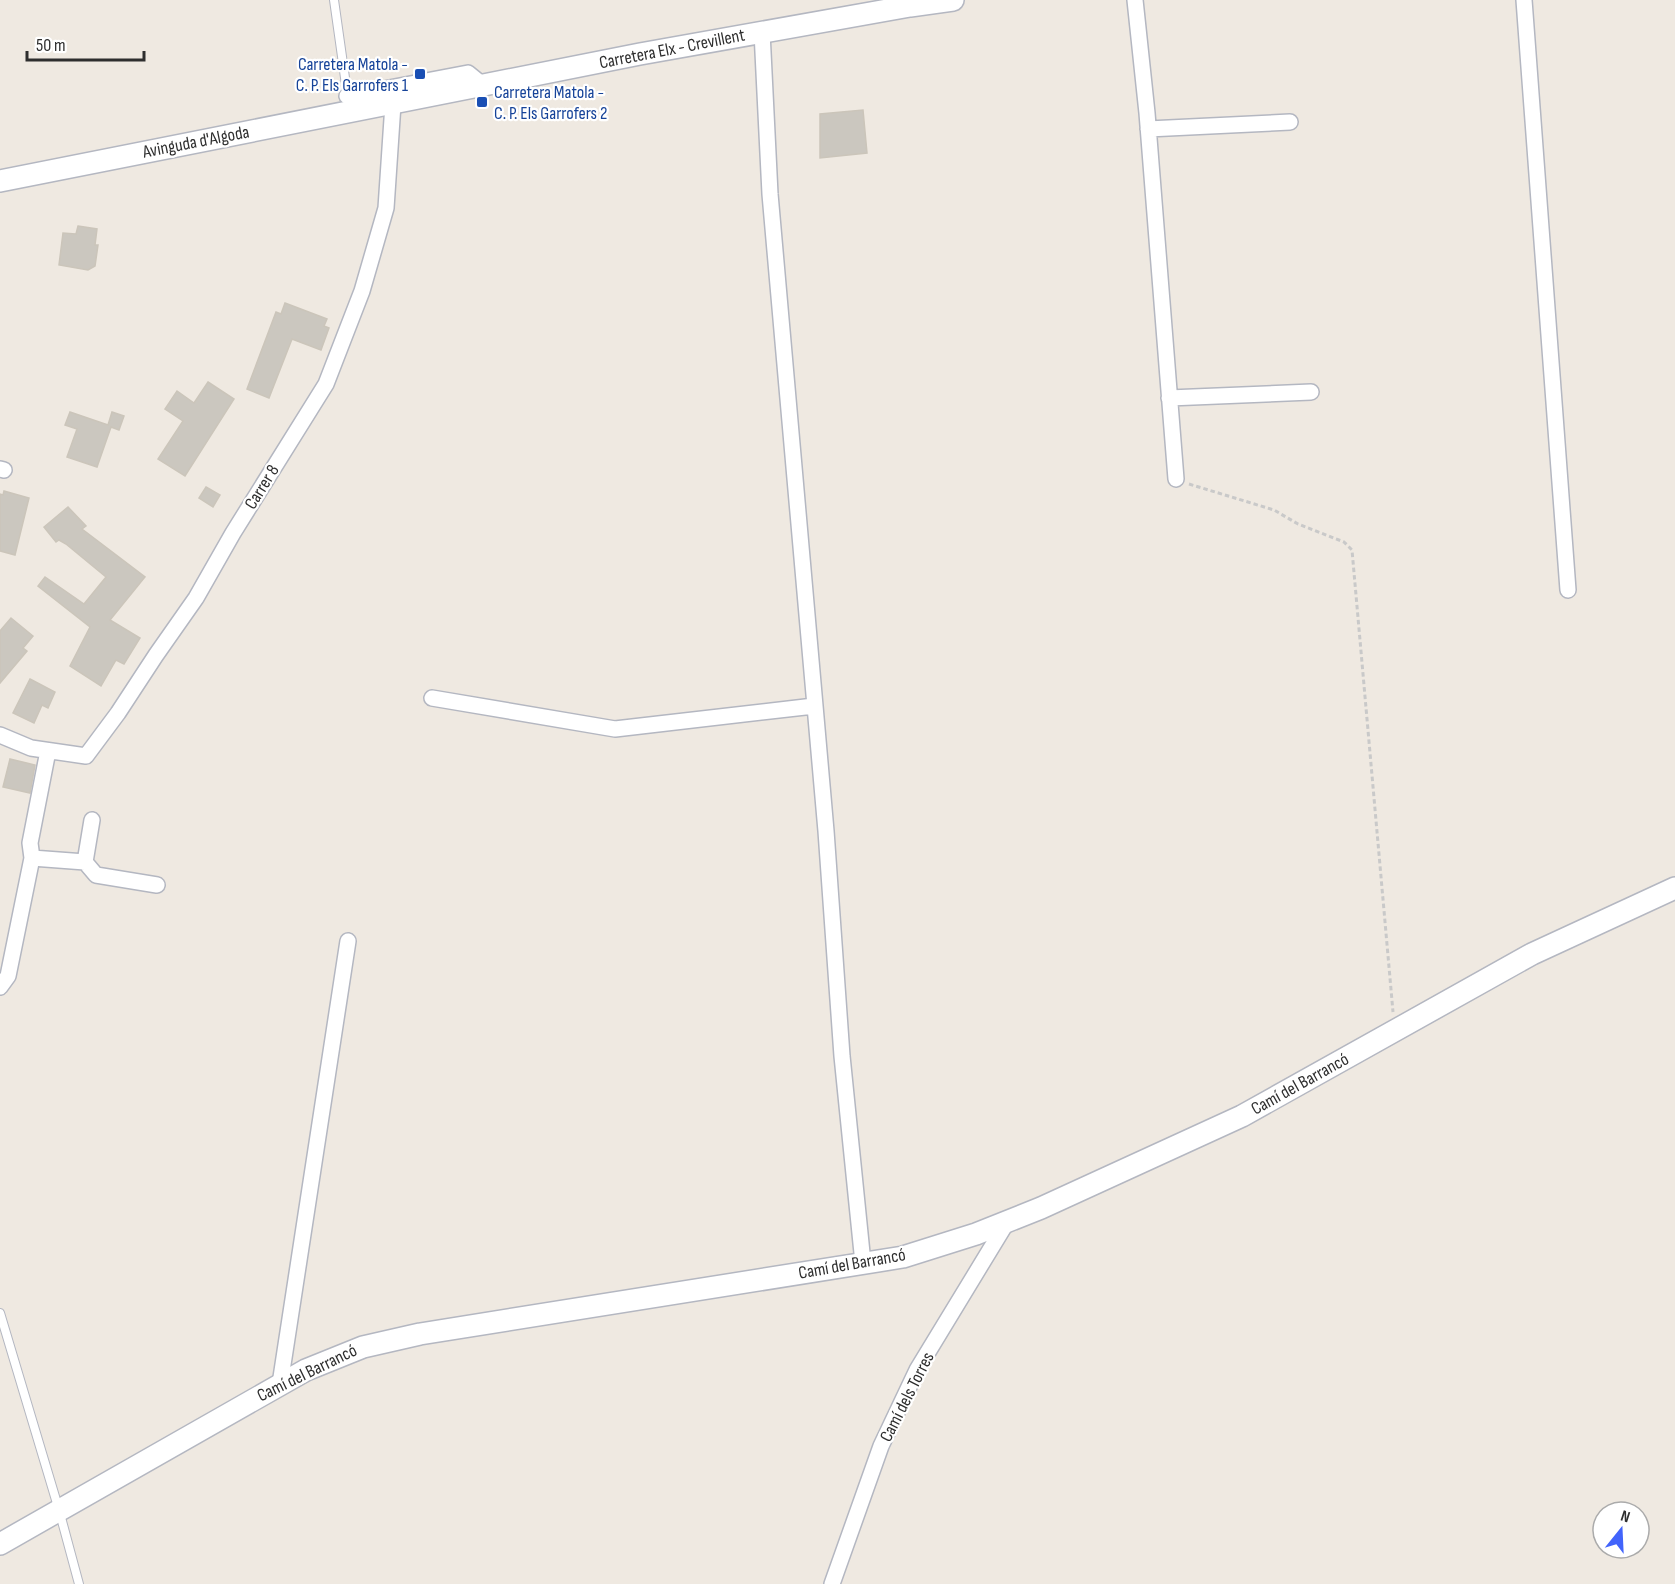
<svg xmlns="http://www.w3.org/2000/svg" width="1675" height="1584" font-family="'Sofia Sans Condensed',sans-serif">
<rect width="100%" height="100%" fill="#efe9e1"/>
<path fill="#cbc7bf" stroke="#cbc5ba" stroke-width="1.5" d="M863 110 867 153 820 158V114Z
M78 226 97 229 95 245H98L95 266 88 270 59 265 63 233 76 234Z
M285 303 327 319 324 326 329 328 321 350 292 339 269 398 247 389 276 312 281 314Z
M208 382 234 399 185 476 158 459 183 421 165 409 177 391 194 403Z
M70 412 108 425 112 412 124 416 119 430 111 427 97 467 67 457 77 429 65 425Z
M206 487 220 495 213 507 199 498Z
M4 491 29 498 15 555 0 551V494L3 495Z
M68 507 86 526 82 529 145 577 110 620 140 638 124 664 116 660 101 686 70 666 90 627 38 586 45 577 84 604 106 577 66 544 59 540 56 542 44 527Z
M11 618 33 636 23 648 27 651 0 683V631Z
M30 679 55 692 48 708 42 705 34 723 13 713Z
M10 759 35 765 30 793 3 787Z"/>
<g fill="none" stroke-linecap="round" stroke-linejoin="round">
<defs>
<path id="lane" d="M334 0 348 99
M0 1313 59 1510 79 1584"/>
<path id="street" d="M1135 0 1147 113 1176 479
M1524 0 1568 590
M762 32 770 194 826 831 842 1056 863 1263
M347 96 468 73 484 86
M1148 129 1290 122
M1169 398 1311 392
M0 469 4 470
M432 698 615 729 814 706
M0 735 31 748 86 756 118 713 156 655 196 598 233 533 326 384 362 291 386 208 393 104
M32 858 30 843 48 751
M85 862 92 820
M0 987 8 976 32 858 85 862 96 875 157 885
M280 1384 348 941
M832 1584 881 1446 917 1370 1007 1222"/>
<path id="secondary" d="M0 181 640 54 910 6 953 0
M0 1544 306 1370 363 1347 420 1334 903 1257 976 1234 1041 1208 1242 1116 1532 954 1675 888"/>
</defs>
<use href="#lane" stroke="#b4b7c1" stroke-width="10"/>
<use href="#street" stroke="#b4b7c1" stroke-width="18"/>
<use href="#secondary" stroke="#b4b7c1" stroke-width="24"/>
<path stroke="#c9c9c9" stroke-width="3" stroke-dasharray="4.5 3" stroke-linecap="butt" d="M1189 484 1274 510 1298 524 1344 542 1352 550 1393 1012"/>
<use href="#lane" stroke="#fff" stroke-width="8"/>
<use href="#street" stroke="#fff" stroke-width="15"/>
<use href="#secondary" stroke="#fff" stroke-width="21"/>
</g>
<g fill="#1a4fb4" stroke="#fff" stroke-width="2">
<rect x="414" y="68" width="12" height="12" rx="3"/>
<rect x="476" y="96" width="12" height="12" rx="3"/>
</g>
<g text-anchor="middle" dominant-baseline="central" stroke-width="4.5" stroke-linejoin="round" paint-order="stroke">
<g font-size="18" fill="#2e2e2e" stroke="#fff">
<text transform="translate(672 49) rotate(-11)">Carretera Elx - Crevillent</text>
<text transform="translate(196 142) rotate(-11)">Avinguda d'Algoda</text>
<text transform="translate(262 487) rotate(-58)">Carrer 8</text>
<text transform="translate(1300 1084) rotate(-29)">Camí del Barrancó</text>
<text transform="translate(852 1264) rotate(-10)">Camí del Barrancó</text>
<text transform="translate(307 1373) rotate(-26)">Camí del Barrancó</text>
<text transform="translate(907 1397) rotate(-63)">Camí dels Torres</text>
</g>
<g font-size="18" fill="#164399" stroke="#fff" text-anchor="end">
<text x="408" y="64">Carretera Matola -<tspan x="408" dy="21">C. P. Els Garrofers 1</tspan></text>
<text x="494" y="92" text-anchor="start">Carretera Matola -<tspan x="494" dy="21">C. P. Els Garrofers 2</tspan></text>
</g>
</g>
<g transform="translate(1621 1530) rotate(18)"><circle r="28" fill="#ffffff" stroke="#ababab" stroke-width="1.5"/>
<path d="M0-4.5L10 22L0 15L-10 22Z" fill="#4264fb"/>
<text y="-9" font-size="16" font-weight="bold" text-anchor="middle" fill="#2e2e2e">N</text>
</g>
<path d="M27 51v9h117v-9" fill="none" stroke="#2e2e2e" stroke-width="3"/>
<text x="36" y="51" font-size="18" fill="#2e2e2e" stroke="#ffffff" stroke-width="4.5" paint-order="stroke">50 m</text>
</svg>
